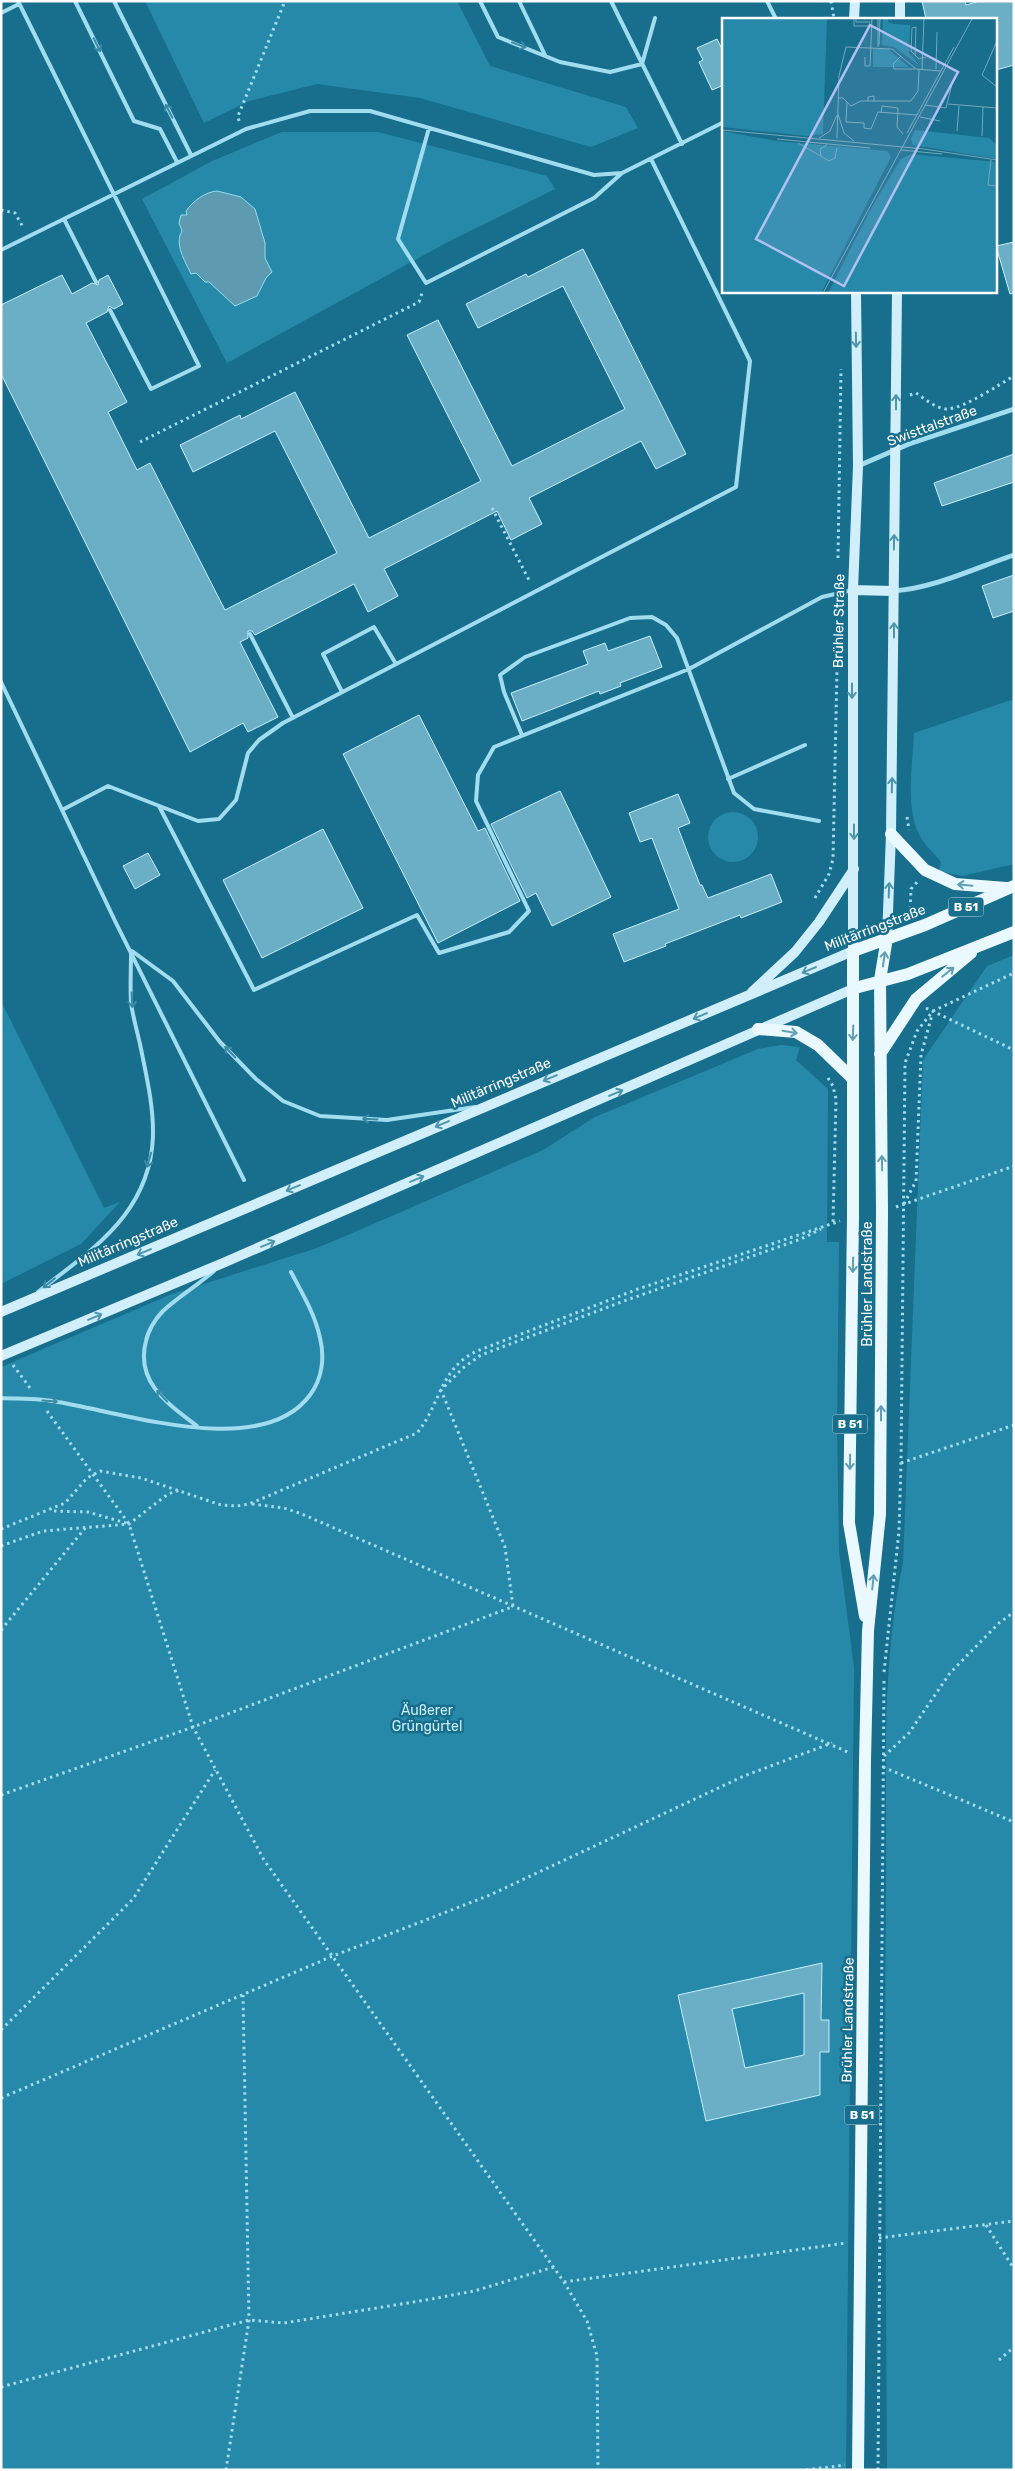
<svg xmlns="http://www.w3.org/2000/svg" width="1015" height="2471" font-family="Rubik,sans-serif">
<rect width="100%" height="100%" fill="#176e8d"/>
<path fill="#2789a9" d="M145 1H457L490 66 626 107 638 128 591 147 420 98 317 84 249 101 204 123Z
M282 132H378L547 176 555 189 446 243 227 363 142 199 212 161Z
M1014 699V864L962 876 939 871 941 862C934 853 924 845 919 834 905 808 913 761 914 733Z
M708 837a25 25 0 1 1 50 0a25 25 0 1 1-50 0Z
M1014 955V2470H887C886 2277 884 2084 886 1891 887 1782 880 1670 903 1563L923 1060 987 966Z
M1 1001 104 1208 120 1202 81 1244 1 1284Z
M781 1045 800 1047 796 1060 828 1089 827 1242H839L837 1427 839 1551 854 1668 846 2470H1V1367L172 1294 317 1248 371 1225 543 1150 595 1117 758 1049Z"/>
<path fill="#5f9bb0" stroke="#95dcf1" d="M217 191 241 197 255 209 265 243V258L272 272 266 278 257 296 235 306 209 282H205L196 273 191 274C185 261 174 244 182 231L179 223 181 215H187L186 211C193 201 205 192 217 191Z"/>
<path fill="#6bafc7" stroke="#c8eefb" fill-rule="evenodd" d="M922 1H965L966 5 980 1H1014V65L996 70V19H926Z
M717 39 724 53V85L712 90 699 62 703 60 697 48Z
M1014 242V293L1010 294 996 246Z
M583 249 686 454 656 469 641 441 529 498 542 524 511 540 497 511 384 569 398 596 368 612 354 584 255 635 252 631H248V638L240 642 278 717 248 732 243 723 190 752 1 374V305L62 275 72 294 92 283 98 285 99 280 108 275 123 304 114 309 109 306 107 312 86 323 127 402 108 412 137 470 150 463 225 610 337 553 275 431 193 472 180 445 240 415 241 419 295 392 369 538 481 481 407 335 438 320 512 466 625 409 563 286 478 328 466 304 526 274 528 277Z
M1014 454V482L942 506 934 483Z
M1014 575V611L993 618 982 586Z
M650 636 662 667 620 683 621 686 600 694 599 691 522 721 511 693 588 664 583 651 605 643 608 651Z
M419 715 478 831 485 828 520 901 438 943 343 754Z
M560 791 611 897 552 926 536 893 527 898 491 824Z
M678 794 690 823 678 828 700 885H702L708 898 771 874 782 902 741 918 740 915 665 944 666 946 624 962 613 934 679 909 652 838 640 842 629 813Z
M323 829 363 908 262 958 223 880Z
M148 853 160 875 135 889 123 866Z
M822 1963 821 2020H829V2052H820V2095L706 2121 678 1995ZM804 1993V2055L745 2068 732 2009Z"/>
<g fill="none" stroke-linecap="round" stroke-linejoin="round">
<path stroke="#a2dcef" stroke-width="3" stroke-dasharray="2.5 4" stroke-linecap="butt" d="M831 1 834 19
M239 121 238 116 285 1
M1 210 15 213 23 227
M910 395 916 393C925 399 937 409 947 409 965 408 998 385 1014 376
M140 442 419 302 422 293
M492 508 530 582
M838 558 841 369
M907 817 909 830
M815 898 829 874 833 859 837 669
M910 915 911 889 918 881
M926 1008 1014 1050
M828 1078 833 1086 836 1099 833 1223
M904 1204 916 1181 921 1055 932 1015
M896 1207 1014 1166
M13 1365 30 1388
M47 1411 129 1524 193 1727 264 1860 564 2282 587 2321 597 2356 598 2470
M901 1463 1014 1425
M252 1504 284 1508 302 1514 850 1753
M54 1511 88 1512 126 1523
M1 1529 65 1503 87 1478 100 1471 141 1478 221 1505 237 1506 249 1504 417 1433C441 1404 439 1369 477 1351L638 1289 840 1221
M1 1546 43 1531 129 1524 168 1494 180 1490
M513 1606 505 1547 441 1390 463 1368 481 1355 624 1301 801 1239 821 1229
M1 1630 86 1527
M884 1672 899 1531 901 1463 905 1063 917 1031 933 1011 1014 973
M884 1756 909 1733 950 1673 999 1623 1014 1612
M883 1767 1014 1822
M1 1795 193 1727 512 1607
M1 2030 133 1899 215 1770
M1 2098 333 1956 490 1895 744 1776 832 1743
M986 2225 1014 2269
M879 2238 1014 2221
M564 2282 846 2243
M999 2360 1014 2347
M1 2387 249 2320 284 2323 426 2300 474 2291 554 2267
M226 2470 249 2320 243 1995
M806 2470 845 2465
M878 2470 884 1680"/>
<path stroke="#a2dcef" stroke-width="4" d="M18 1 199 366 151 389 110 310
M75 1 134 121 160 129 177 162
M114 1 191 155
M480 1 498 37 560 62 610 72 642 64 655 18
M519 1 545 55
M611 1 682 144
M767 1 776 19
M1 13 19 4
M429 128 398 239 426 283 594 198 622 173
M64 219 96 282
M1 250 246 129 310 111H370L594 175 622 173 724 122
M250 634 293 718
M1 682 116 923 244 1180
M342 692 323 654 374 627 396 664
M522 735 504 692 500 675 525 657 630 618 652 617 666 625 677 638 734 793 754 809 819 821
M728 779 805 745
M159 806 254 990 417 915 439 953 509 932 529 911 476 801 478 775 494 747 689 669 822 597 853 590
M62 810 108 786 198 821 219 819 236 800 248 753 259 740 283 723 736 487 750 361 651 159
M132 951 173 981 220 1042 256 1079 283 1101 320 1116 387 1120 475 1107
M38 1292C68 1268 101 1246 124 1216 167 1159 153 1108 140 1044 137 1031 133 1017 131 1003 130 987 131 970 131 954
M1 1398C20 1399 40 1398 58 1402 125 1413 262 1460 310 1395 322 1379 325 1358 320 1338 315 1314 302 1293 291 1272
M197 1426C168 1404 135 1382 146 1341 148 1331 155 1319 163 1311 178 1297 198 1285 214 1271"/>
<path stroke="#a2dcef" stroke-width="5" d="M858 466 909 444 1014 409
M893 591C935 588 975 568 1014 555"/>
<path stroke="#d0effa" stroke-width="10" d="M854 19 855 1
M900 19V1
M853 590 893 591
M887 938 891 834 897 291
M752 992 795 952 819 922 854 869
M1 1312 853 951V590L858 466 856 291
M1 1356 223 1263 855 988"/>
<path stroke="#eaf9ff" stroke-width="12" d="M891 834 925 870 955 884 1006 888
M855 988 908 974 1014 932
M758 1029 796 1032 818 1045 852 1078
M880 1054 916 999 971 953
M865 1616 849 1523 853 1216V951L925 925 1014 886
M858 2470 865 1760 868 1631 880 1514 882 1212 880 980 887 938"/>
</g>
<defs><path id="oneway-shaft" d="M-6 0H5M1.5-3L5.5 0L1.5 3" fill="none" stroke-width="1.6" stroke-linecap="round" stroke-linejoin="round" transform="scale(1.25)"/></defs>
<g stroke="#3a8aa6">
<use href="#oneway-shaft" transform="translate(97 45) rotate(64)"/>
<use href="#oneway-shaft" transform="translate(519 45) rotate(20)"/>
<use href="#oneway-shaft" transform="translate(169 111) rotate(-117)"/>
<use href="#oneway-shaft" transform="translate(132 1000) rotate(87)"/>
<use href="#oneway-shaft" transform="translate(230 1052) rotate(-134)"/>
<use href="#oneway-shaft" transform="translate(370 1119) rotate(-177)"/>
<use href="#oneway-shaft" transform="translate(149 1160) rotate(106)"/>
<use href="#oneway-shaft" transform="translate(49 1283) rotate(141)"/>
<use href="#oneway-shaft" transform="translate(162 1396) rotate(-133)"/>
<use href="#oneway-shaft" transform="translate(50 1401) rotate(4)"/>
</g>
<g stroke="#4e95ae">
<use href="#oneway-shaft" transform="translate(856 340) rotate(89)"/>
<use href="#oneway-shaft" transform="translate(896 402) rotate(-90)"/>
<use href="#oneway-shaft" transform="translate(894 542) rotate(-89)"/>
<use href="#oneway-shaft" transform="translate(894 630) rotate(-90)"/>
<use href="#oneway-shaft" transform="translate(852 691) rotate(90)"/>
<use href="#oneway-shaft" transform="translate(892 785) rotate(-89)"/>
<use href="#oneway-shaft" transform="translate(854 832) rotate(90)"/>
<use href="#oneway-shaft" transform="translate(889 890) rotate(-88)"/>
<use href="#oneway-shaft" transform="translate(809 970) rotate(157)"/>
<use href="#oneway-shaft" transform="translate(700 1016) rotate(157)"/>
<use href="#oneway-shaft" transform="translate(550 1078) rotate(157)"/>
<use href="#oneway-shaft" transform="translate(616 1093) rotate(-23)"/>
<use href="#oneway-shaft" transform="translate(442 1124) rotate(157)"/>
<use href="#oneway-shaft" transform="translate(417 1179) rotate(-23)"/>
<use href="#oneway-shaft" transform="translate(293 1188) rotate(157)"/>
<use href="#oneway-shaft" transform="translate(268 1244) rotate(-23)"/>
<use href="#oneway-shaft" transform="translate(144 1252) rotate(157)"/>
<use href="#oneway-shaft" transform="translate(95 1317) rotate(-23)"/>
</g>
<g stroke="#619fb5">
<use href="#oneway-shaft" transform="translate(965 885) rotate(-175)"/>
<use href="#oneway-shaft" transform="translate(884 959) rotate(-82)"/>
<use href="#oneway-shaft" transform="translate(948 972) rotate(-39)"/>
<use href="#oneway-shaft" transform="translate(790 1032) rotate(9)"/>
<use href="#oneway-shaft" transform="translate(853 1033) rotate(92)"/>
<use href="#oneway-shaft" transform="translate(882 1163) rotate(-91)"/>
<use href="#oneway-shaft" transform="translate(853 1265) rotate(91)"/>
<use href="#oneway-shaft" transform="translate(881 1413) rotate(-90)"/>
<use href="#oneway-shaft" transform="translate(850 1462) rotate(91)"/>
<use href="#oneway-shaft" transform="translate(873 1582) rotate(-84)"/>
</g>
<g text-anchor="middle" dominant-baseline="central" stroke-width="5" stroke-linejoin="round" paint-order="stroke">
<g fill="#176e8d" stroke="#b9d4dd" stroke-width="1">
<rect x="948.5" y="897.5" width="35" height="19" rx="4"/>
<rect x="832.5" y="1414.5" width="35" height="19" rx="4"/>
<rect x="844.5" y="2105.5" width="35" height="19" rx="4"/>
</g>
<g font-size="12" font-weight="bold" fill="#fff">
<text x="966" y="907">B 51</text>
<text x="850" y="1424">B 51</text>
<text x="862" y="2115">B 51</text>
</g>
<g font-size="14" fill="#fff" stroke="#176e8d">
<text transform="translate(932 426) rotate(-20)">Swisttalstraße</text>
<text transform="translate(839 621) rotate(-89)">Brühler Straße</text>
<text transform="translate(875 928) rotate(-21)">Militärringstraße</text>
<text transform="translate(501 1083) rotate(-23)">Militärringstraße</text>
<text transform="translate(128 1242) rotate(-23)">Militärringstraße</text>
<text transform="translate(867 1284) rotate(-90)">Brühler Landstraße</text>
<text transform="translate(848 2020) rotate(-89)">Brühler Landstraße</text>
</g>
<g font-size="14" fill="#c8eefb" stroke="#176e8d">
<text x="427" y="1710">Äußerer<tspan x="427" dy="16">Grüngürtel</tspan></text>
</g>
</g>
<g transform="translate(722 18)">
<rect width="275" height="275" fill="#176e8d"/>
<path d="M0 0H105L101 116 84 118 0 109ZM161 0H166V4L171 6 188 7 187 35 197 47 172 29 160 27ZM151 31H166L187 49H151ZM193 112 267 120 275 127V141L191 127 189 121ZM0 113 55 123 165 133 169 139 99 275H0ZM189 136 275 144V275H106L151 187 179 141Z" fill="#2789a9"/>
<path fill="none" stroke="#74a8bb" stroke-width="1" d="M132 0V8H149M134 0V4H150M156 0V29M194 9 190 10 189 33 197 41 204 39M275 23 260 57 275 69M157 27 158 0M193 37 194 9M179 38 171 46 172 51H193M143 39V48H148L150 0M200 51 202 0M214 51 215 14M275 73V102M116 80H121L129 88 139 83H189L196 73 197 51M146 83V79L152 78V83M125 84 124 104 142 105V110L149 111 156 94 195 97M226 86 275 90M203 87 224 90 230 66M159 95 160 88 176 90 175 109 181 116M116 96 122 115 132 123M198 99 218 103M0 112 202 131 275 142M235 113 237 88M185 115 232 29M260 118 261 89M97 120 108 113 115 97M115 120 117 58 124 29 170 31 194 51 219 53M55 121 148 130M76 125 107 143 113 140 115 130M179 132 220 136M99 138 98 131 105 127M269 142 266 167 275 168M101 275 250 1"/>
<path fill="#b0c1f1" fill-opacity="0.15" stroke="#b0c1f1" stroke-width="2.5" d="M148 7 236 54 122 268 34 221Z"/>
<rect width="275" height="275" fill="none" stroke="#fff" stroke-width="2.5"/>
</g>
<rect width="1015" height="2471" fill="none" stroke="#ffffff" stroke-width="5"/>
</svg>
